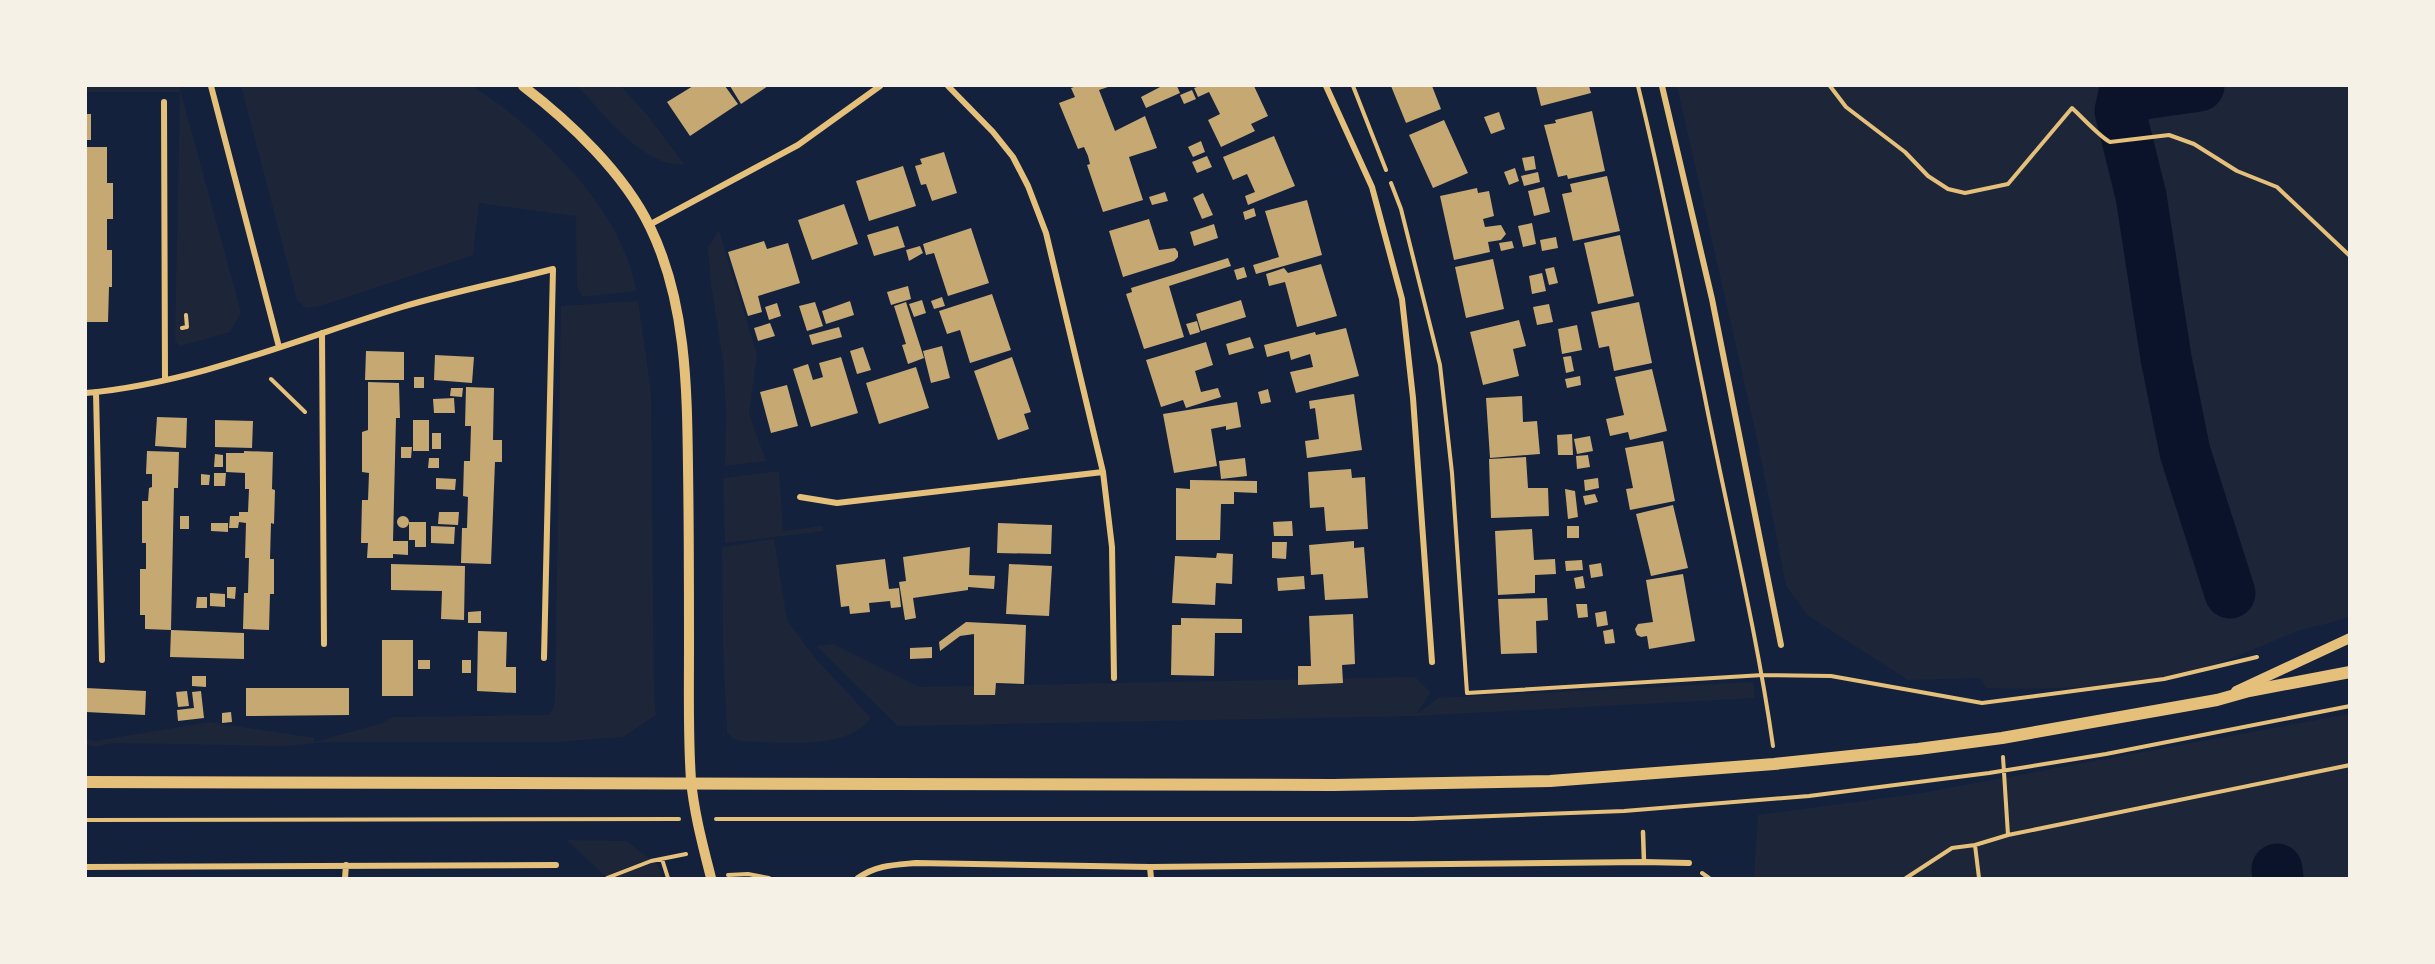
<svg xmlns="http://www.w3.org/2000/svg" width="2435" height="964" font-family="'Alegreya Sans',sans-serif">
<rect width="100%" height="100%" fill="#14213d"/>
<path fill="#1d2539" d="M86 86H179L241 312 230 332 180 346 175 341 180 92H86Z
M241 86H472C538 127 624 211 636 291L582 297 577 286 576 216 479 203 473 255 320 306 306 308 297 300Z
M577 86H621L647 115 684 164C643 168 604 113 577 86Z
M1677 86H2349V616C2331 625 2311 625 2293 633 2260 646 2225 663 2190 671 2123 688 2055 690 1986 688L1980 678 1908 680 1807 615 1786 585 1758 443Z
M719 230 757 355 749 414 766 461 725 466 726 412 723 361 711 284 708 247Z
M638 301 651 391 654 697 656 715 623 737 554 742H324L286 746 114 743 94 747 86 744V739L95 741 209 722 314 738V742L380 724 393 717 549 715 554 707 555 698 561 306Z
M779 471 783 531 822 526 824 531 725 543 723 478Z
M774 539 787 620 815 658 871 718C848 751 777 742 741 741L734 739 727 733 723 644 722 547Z
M833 644 919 687 1415 677 1430 692 1417 714 1438 698 1753 682 1755 698 1415 716 898 726 816 646Z
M2349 714V878H1754L1758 815 1916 794Z
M567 840 626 841 658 865 662 878H607Z"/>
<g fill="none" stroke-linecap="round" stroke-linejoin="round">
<path stroke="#0b132b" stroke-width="51" d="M2199 86 2123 97 2120 111 2141 196 2166 358 2185 452 2230 593
M2277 869 2278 878"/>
</g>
<path fill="#c6a872" d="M693 86H725L738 104 690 136 667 102Z
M730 86H768L741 104Z
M1077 86H1111L1099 90 1115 131 1145 116 1157 148 1129 157 1143 200 1103 212 1087 165 1090 164 1088 156 1084 147 1078 149 1059 103 1075 97 1071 88Z
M1162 86H1177L1180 93 1146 108 1141 97Z
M1200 86H1254L1268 116 1251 124 1255 131 1221 147 1208 120 1220 114 1209 92 1198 97 1194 88Z
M1391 86H1432L1441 109 1406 123Z
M1536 86H1589L1591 93 1541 106Z
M1192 90 1196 99 1184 104 1180 95Z
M1592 111 1605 171 1568 179 1567 175 1558 177 1544 125 1556 123 1555 120Z
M1499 112 1505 129 1491 134 1484 117Z
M86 114H91V140H86Z
M1444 120 1468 173 1433 188 1409 135Z
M1274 136 1295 186 1248 205 1245 196 1255 192 1247 174 1233 180 1223 157Z
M1201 141 1205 152 1193 157 1188 147Z
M86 147H107V183H113V219H107V250H112V287H109L108 322H86Z
M944 152 957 193 932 201 926 184 921 185 915 166 922 164 920 159Z
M1207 156 1212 167 1197 173 1192 162Z
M1534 156 1536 169 1525 171 1522 158Z
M903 166 916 206 869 221 856 181Z
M1515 168 1519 181 1509 185 1504 172Z
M1538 172 1540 182 1524 186 1521 176Z
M1607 176 1620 231 1573 241 1562 194 1572 192 1570 184Z
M1544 187 1550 212 1534 216 1528 191Z
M1477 188 1478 193 1489 191 1494 216 1483 219 1485 227 1501 225 1506 234 1501 240 1488 242 1490 252 1454 260 1440 196Z
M1165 192 1168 201 1152 205 1149 197Z
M1203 193 1213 215 1202 219 1193 198Z
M1307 200 1322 255 1256 274 1253 265 1279 257 1265 211Z
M844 204 858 244 812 260 798 220Z
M1254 208 1256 216 1245 220 1243 212Z
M1149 219 1159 250 1175 248 1178 252V257L1174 261 1123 277 1109 231Z
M1532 223 1536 244 1523 247 1518 226Z
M1214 224 1218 238 1194 246 1190 232Z
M898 226 905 247 874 256 867 235Z
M971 228 989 283 948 296 934 253 926 255 923 244Z
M1620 235 1634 296 1598 304 1584 243Z
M1556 237 1558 248 1542 251 1540 240Z
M764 241 767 249 788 243 800 283 758 296 762 312 748 316 728 252Z
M1512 241 1514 248 1501 251 1499 243Z
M920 246 923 253 909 261 906 250Z
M1228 258 1231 266 1169 286 1184 337 1144 349 1126 294 1132 292 1131 288Z
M1493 259 1504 309 1466 318 1455 267Z
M1321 264 1337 316 1297 327 1285 282 1269 286 1266 274 1284 268 1288 273Z
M1244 267 1247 277 1237 280 1234 270Z
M1554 267 1558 283 1549 285 1545 269Z
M1542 273 1546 291 1532 294 1529 276Z
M908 286 911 299 891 305 887 292Z
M992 294 1011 350 970 363 960 330 947 334 939 311Z
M942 297 945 306 934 309 931 301Z
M922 300 926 313 914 317 909 304Z
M1241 300 1246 317 1201 331 1196 314Z
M850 301 854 315 826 324 822 311Z
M815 302 823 326 807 331 799 306Z
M906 302 924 358 908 364 902 345 906 344 894 306Z
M1639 302 1652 363 1614 371 1609 346 1599 348 1591 312Z
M777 303 781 316 769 320 765 307Z
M1549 304 1553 322 1537 325 1533 307Z
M1519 320 1526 346 1513 349 1519 376 1483 385 1470 332Z
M1197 321 1200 332 1190 335 1186 324Z
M770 323 775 336 758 341 754 328Z
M1577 325 1582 350 1562 354 1558 329Z
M839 327 842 337 812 345 809 335Z
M1346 328 1359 376 1296 393 1290 372 1313 367 1310 354 1291 360 1289 351 1267 357 1264 345 1315 332 1316 335Z
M1250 337 1254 348 1229 355 1226 344Z
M1206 342 1213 365 1195 371 1201 392 1218 388 1221 397 1186 408 1183 400 1161 407 1146 360Z
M942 346 950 378 931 383 923 351Z
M863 347 871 370 857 374 850 351Z
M366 351 404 352V380H365Z
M435 355 474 357 472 383 434 380Z
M1571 356 1574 371 1566 373 1563 357Z
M841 357 858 413 811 427 793 369 808 364 813 380 823 377 819 363Z
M1012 357 1031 412 1024 414 1029 429 998 440 974 371Z
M916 367 929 408 879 424 866 383Z
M1652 369 1667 431 1630 440 1628 432 1610 436 1606 419 1624 415 1615 377Z
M1580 376 1581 385 1567 388 1565 379Z
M414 377H424V388H414Z
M368 382 399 383 400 418H396L393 541H408V555L393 554V558H367L368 543H361L362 500H368L369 473 362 472V432L368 430Z
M787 385 798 426 771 433 760 392Z
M466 387 494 388 493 440H502V462H495L491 564 461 563 462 528H467L468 497 463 496 464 461H470L471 426H465Z
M451 388H463L462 397 450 396Z
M1268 389 1271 402 1261 404 1258 392Z
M1354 394 1362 450 1307 458 1305 441 1319 439 1315 408 1310 409 1309 401Z
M1522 396 1523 422 1537 421 1540 454 1490 458 1486 398Z
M454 398 455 413H434L433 399Z
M1237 402 1241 427 1226 430V426L1211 429 1217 466 1174 473 1163 414Z
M157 417 187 418 186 448 155 446Z
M215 420 253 421 252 448 215 447Z
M413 420H429V451H413Z
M432 433H441V449H432Z
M1572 434 1573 455H1558L1557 435Z
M1590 436 1593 451 1577 454 1574 439Z
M1663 441 1675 501 1630 510 1626 489 1633 488 1625 448Z
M401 447H412L411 458H401Z
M147 451 179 452 178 488H174L171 630 145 629V615H140V569H146V543H142V501H148L149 488 152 487V474H146Z
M244 451 273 452 272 489 275 490 274 524 271 523 270 559H274V594H270L269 630 243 629 244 593H248L249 558H245L246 523 239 522 238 528H229L230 516H239V512H248L249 489H245V473L226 472V453H244Z
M215 454 223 455V467H214Z
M1588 455 1590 467 1577 469 1576 456Z
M1526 457 1528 488H1548L1549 516 1491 518 1489 459Z
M429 458H439V468H428Z
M1245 458 1247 476 1221 479 1219 461Z
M1351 469 1352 478 1365 477 1368 529 1326 531 1324 507 1310 508 1308 472Z
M214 473H226L225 486H214Z
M201 474 210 475 209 485H201Z
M436 478 456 479 455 490 436 489Z
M1598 478 1599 488 1585 491 1584 480Z
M1190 480 1257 481V493L1234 492V504H1221L1220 540H1176V488L1190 489Z
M1565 489 1575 491 1578 517 1568 519Z
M1595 494 1598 502 1585 505 1583 496Z
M1673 505 1688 568 1651 576 1636 514Z
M439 512H459L458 525 438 524Z
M180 516H189V529H180Z
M397 522a6 6 0 1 1 12 0a6 6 0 1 1-12 0Z
M1292 521 1293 536H1274L1273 522Z
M409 522H426V547H415V540H409Z
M211 523H228V532L211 531Z
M998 523 1052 525 1051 554 997 553Z
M431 526 455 527 454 544 431 543Z
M1567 526H1579V538H1567Z
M1532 529 1534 560 1555 559 1556 574 1535 575V593L1498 595 1495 531Z
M1354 541V548L1364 547 1368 598 1325 600 1323 574 1311 575 1309 545Z
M1272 542H1287L1286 559 1272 558Z
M970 547 969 575 995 576 994 589 968 587V590L913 598 916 618 905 620 899 582 906 581 903 557Z
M1217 553 1233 554 1232 584 1216 583 1215 605 1172 603 1175 556 1216 558Z
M885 559 889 589 899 588 901 607 891 608 890 601 869 603 870 612 850 614 849 606 841 607 836 565Z
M1582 560 1583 570 1566 571 1565 561Z
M1601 563 1603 576 1591 578 1589 565Z
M391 564 465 566 464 620 441 619 442 591 391 590Z
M1009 564 1052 566 1049 616 1006 614Z
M1683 574 1695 641 1649 649 1647 636 1641 637 1637 635 1635 629 1638 624 1653 622 1646 580Z
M1304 576 1305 589 1278 591 1277 578Z
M1583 576 1585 588 1576 589 1574 578Z
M227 587H236L235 599 227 598Z
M210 593 225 594V607L210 606Z
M197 597H207V608H196Z
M1547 598 1548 620 1536 621 1537 653 1501 654 1498 599Z
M1576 604H1587L1588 617 1578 618Z
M481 611V623H468V612Z
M1606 611 1608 625 1597 627 1595 613Z
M1353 614 1355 664 1342 665 1343 683 1298 685V666H1311L1309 616Z
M1181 618 1242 619V633H1215L1214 676 1171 675 1172 625H1181Z
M966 622 1026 625 1024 684 996 683 995 695H974V634L960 636 940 651 939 642Z
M1613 629 1615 643 1605 644 1603 631Z
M171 630 244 633V659L170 657Z
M478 631 507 632 506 667H516V693L477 691Z
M382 640H413V696H382Z
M932 647V658L910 659V648Z
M418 660H430V669H418Z
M462 660H471V673H462Z
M192 676H206V687L192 686Z
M86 688 146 691 145 715 86 712Z
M246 688H349V715L246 716Z
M187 691 189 706 178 707 176 692Z
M201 691 204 718 178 721 177 710 194 708 192 692Z
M231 712 232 722 222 723V713Z"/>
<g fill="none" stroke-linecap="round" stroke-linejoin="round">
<path stroke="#e5c07b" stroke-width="4" d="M1353 86 1386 170
M1638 86C1663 187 1683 290 1704 393 1727 511 1756 627 1773 746
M1830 86 1846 107 1905 152 1928 176 1948 189 1965 193 2008 184 2072 108C2082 117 2100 137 2110 142L2169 135 2194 144 2237 171 2277 187 2350 256
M1391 183 1401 209 1440 365 1452 473 1467 693 1763 675 1831 676 1982 703 2164 679 2257 657
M182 328 187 327 186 315
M271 379 305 412
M2003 757 2008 835
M716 819H1413L1624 811 1809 796 1989 773 2106 754 2350 706
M86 820 679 819
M662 859 668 878
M1702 873 1709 878
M728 875 748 874 769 878
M607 878 651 861 686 854
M1906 878 1952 848 1975 845
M1979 878 1975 845 2008 835 2350 765"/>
<path stroke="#e5c07b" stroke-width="4.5" d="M1643 832 1644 862"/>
<path stroke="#e5c07b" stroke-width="6" d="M211 86 279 347
M948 86 993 132 1013 157 1028 186 1046 233 1103 472 1112 547 1114 678
M1326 86 1372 187 1402 299 1413 398 1432 662
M1662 86 1712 299 1781 645
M164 102 165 380
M649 225 798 145 880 86
M322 333 324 644
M96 392 102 660
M86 393C195 383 298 339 402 307 452 292 503 282 553 269L544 658
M800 497 837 503 1103 472
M86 867 556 865
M1150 867 1151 878
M345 878 346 865
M858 878C876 865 894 865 916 863L1150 867 1644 862 1689 863"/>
<path stroke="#e5c07b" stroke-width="10" d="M523 86C570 122 624 173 650 227 686 301 687 386 688 467 689 528 689 588 689 649 689 693 688 737 691 780 694 813 703 846 711 878
M2236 691 2350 638"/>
<path stroke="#e5c07b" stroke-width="12" d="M86 782 1333 785 1550 781 1774 764 1918 749 2002 738 2217 700 2249 691 2350 672"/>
</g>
<rect width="2435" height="964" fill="none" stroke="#f6f1e7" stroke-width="174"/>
</svg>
